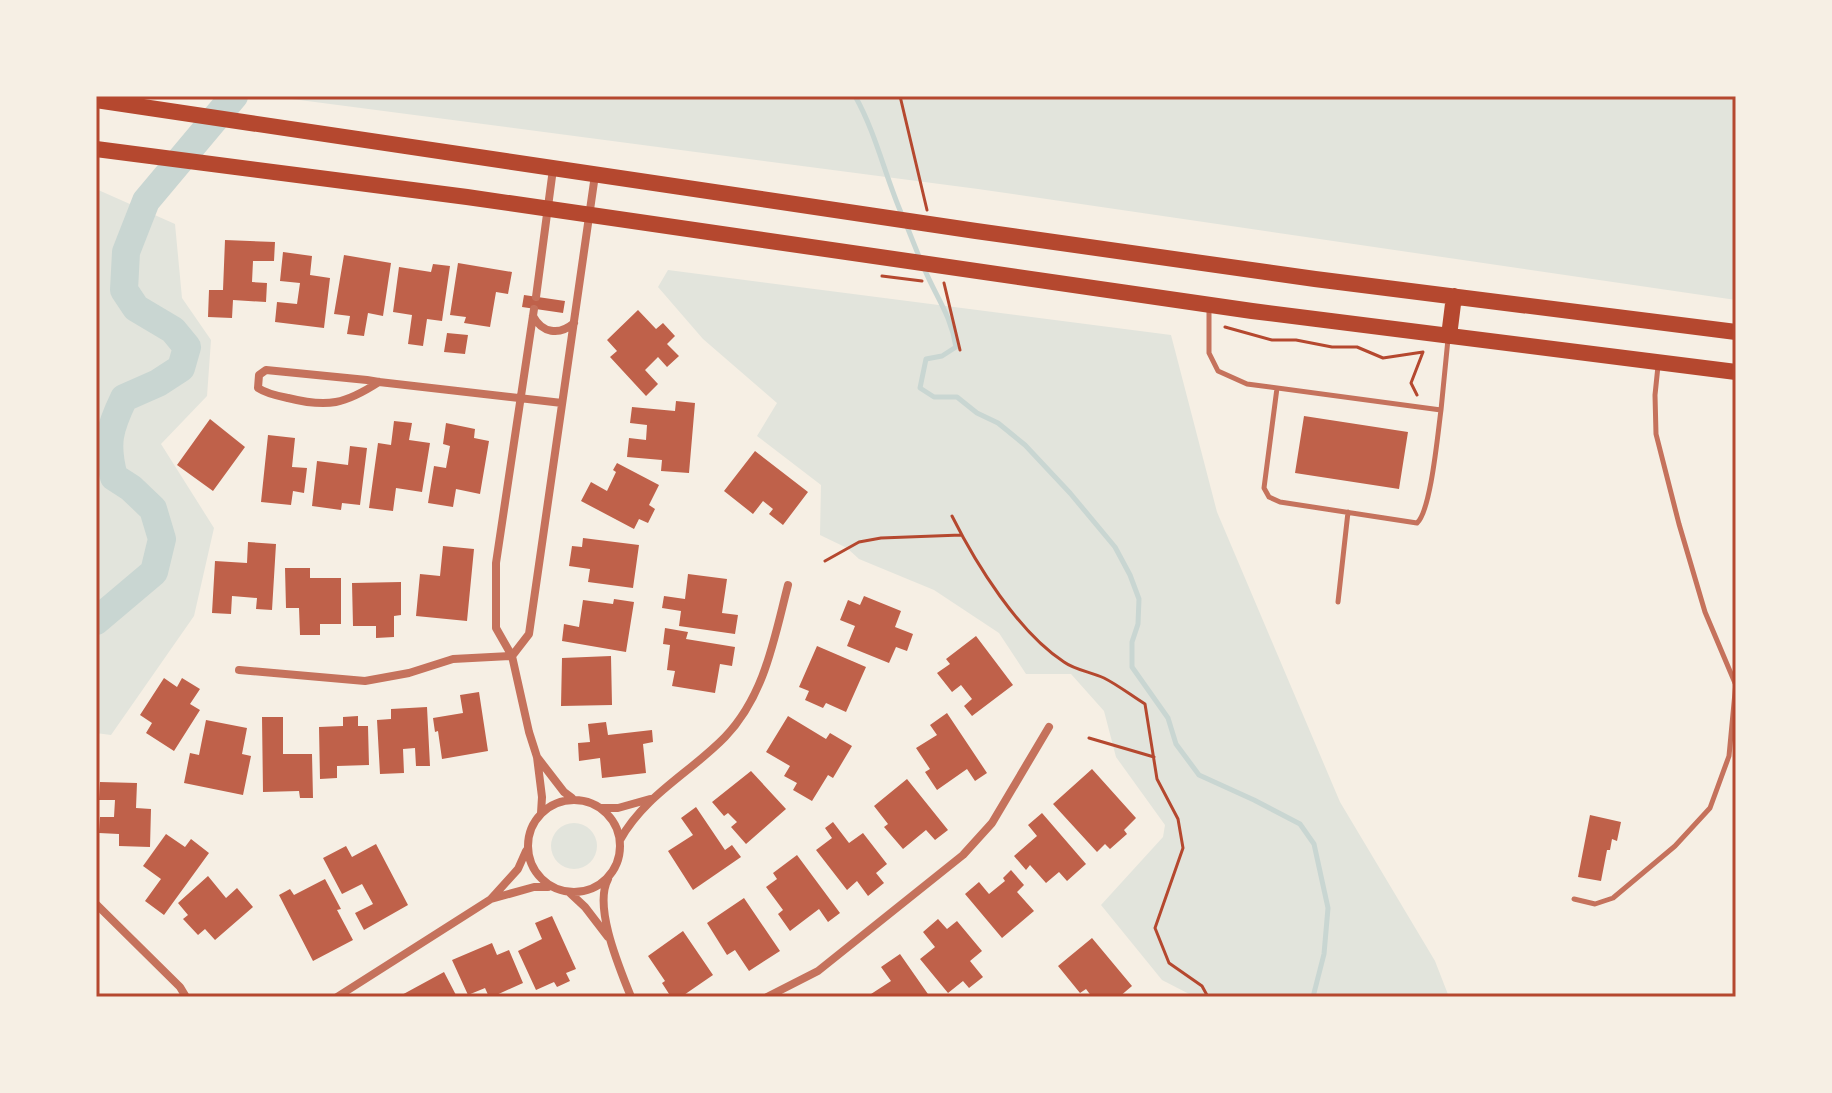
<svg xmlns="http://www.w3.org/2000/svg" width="1832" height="1093" font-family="Overpass,sans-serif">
<rect width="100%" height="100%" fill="#f6efe4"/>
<path fill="#e2e4dc" d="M269 96H1736V300L978 189Z
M96 189 175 224 182 298 211 340 207 396 161 444 214 528 194 616 111 735 96 733Z
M668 270 1171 335 1217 512 1340 802 1435 961 1449 997H1195L1162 980 1101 905 1163 837 1165 825 1116 757 1104 711 1071 674H1026L999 633 934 590 859 559 847 548 820 535 821 485 757 436 777 403 703 339 658 287Z
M551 846a23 23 0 1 1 46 0a23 23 0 1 1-46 0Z"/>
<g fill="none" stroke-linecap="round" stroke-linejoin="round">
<path stroke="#c9d6d2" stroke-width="5" d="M855 96C876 133 885 176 902 215
M906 224 920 259
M924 268C936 297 951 315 956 347L942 356 926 359 920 388 934 397H957L977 413 998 423 1025 445 1070 493 1115 547 1130 575 1139 599 1138 624 1132 642V667L1168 718 1176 744 1199 775 1254 800 1300 824 1314 844 1328 908 1324 954 1313 997"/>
<path stroke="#c9d6d2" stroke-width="28" d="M96 621 154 572 162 539 153 509 131 488 114 477C105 444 109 429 124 398L158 383 181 368 187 347 173 330 136 308 124 290 126 252 146 201 234 96"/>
</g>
<path fill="#bf614a" d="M225 240 275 242 274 261H253L252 282 267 283 266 302 233 300 232 318 208 317 209 290H223Z
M283 252 312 256 310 275 330 278 324 328 275 322 277 302 297 304 300 283 280 281Z
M344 255 391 263 383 316 368 313 364 336 347 334 350 316 334 314Z
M458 263 512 272 508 294 496 292 490 327 464 323 466 317 450 315Z
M433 264 450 266 442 321 427 319 423 346 408 344 412 315 393 312 399 267 431 272Z
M524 295 565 301 563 313 522 307Z
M638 310 656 329 663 323 675 336 667 344 679 356 667 367 658 357 645 370 658 384 646 396 610 357 617 351 607 340Z
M447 333 468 335 465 354 444 352Z
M676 401 695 403 689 473 661 471 662 460 627 457 629 438 646 440 647 425 630 423 632 407 675 411Z
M1304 416 1408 432 1399 489 1295 473Z
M210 419 245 447 213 491 177 465Z
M394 421 412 423 409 440 430 443 422 492 396 488 393 511 369 508 378 443 391 445Z
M446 423 475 429 474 438 489 441 480 494 456 489 453 507 428 503 434 466 446 468 450 446 443 444Z
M268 435 295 438 292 467 307 468 304 493 293 491 291 505 261 502Z
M350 446 367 448 360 505 342 503 341 510 312 506 317 461 348 465Z
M755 451 808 492 783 525 769 514 773 509 763 501 753 514 724 491Z
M617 463 659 485 649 505 655 509 648 523 639 519 634 529 581 501 591 482 607 491 616 472 613 470Z
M583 538 639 545 633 588 588 582 590 569 569 566 572 546 582 547Z
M248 542 276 544 272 610 256 609 257 598 232 596 231 614 212 613 215 561 247 563Z
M443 546 474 549 467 621 416 616 420 574 440 576Z
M285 568H310V578H341V624H320V635H300L299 608H286Z
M688 574 727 579 722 613 738 615 735 634 679 626 681 611 662 608 664 596 685 599Z
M401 582V615L394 616V637L376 638V626H353L352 583Z
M864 596 901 611 895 627 913 634 907 651 896 647 889 663 847 646 855 626 840 620 848 600 860 605Z
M614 599 634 602 626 652 562 641 564 624 579 627 583 600 613 604Z
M665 628 688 632 686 639 735 647 732 666 720 664 715 693 672 686 675 671 667 670 670 645 663 644Z
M976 636 1013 685 972 716 964 706 972 699 961 685 952 692 937 673 950 664 946 659Z
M817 646 866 667 846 712 826 703 823 708 805 700 809 691 799 687Z
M611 656 612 705 561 706 562 658Z
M164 678 177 687 182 678 200 689 190 704 200 710 174 751 146 733 152 723 140 715Z
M479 692 488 751 442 759 438 731 435 732 433 718 463 713 460 695Z
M427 707 430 766H416L415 748 403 749 404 773 380 774 377 720 391 719V709Z
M947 713 987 773 975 781 967 769 937 790 925 772 930 769 916 748 937 735 930 725Z
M358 716V726H368L369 765 337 766V778L320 779 319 727 343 726V717Z
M788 716 826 739 830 733 852 746 833 778 828 775 812 801 793 790 797 783 784 776 790 766 766 752Z
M262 717H283V754H312L313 798H300L299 791 263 792Z
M206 720 247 728 242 754 251 756 243 795 184 783 190 753 199 755Z
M606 722 608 735 652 730 653 742 643 744 646 773 602 778 600 758 579 761 578 743 590 742 588 724Z
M1092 769 1136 818 1124 830 1127 834 1110 849 1105 844 1097 852 1053 804Z
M751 771 786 809 746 844 731 827 737 822 728 813 724 816 712 802Z
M907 779 948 830 935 840 926 830 903 849 884 827 888 824 874 806Z
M100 782 137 783 136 808 151 809 150 847 119 846V834L99 833 100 817H114L115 800H99Z
M696 807 725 850 732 845 741 857 693 890 668 851 693 835 681 818Z
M1042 813 1086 864 1067 881 1059 872 1046 883 1030 865 1026 870 1014 856 1037 836 1028 825Z
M1590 815 1621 822 1617 841 1612 839 1610 850H1607L1601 881 1578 877Z
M833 822 849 843 863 833 887 864 876 873 884 883 868 896 857 881 847 890 816 850 832 838 825 828Z
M166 834 185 847 191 839 209 853 164 915 145 901 161 879 143 866Z
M376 844 408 905 364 930 355 913 373 904 362 884 342 894 323 858 346 846 352 857Z
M797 855 840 913 828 922 819 909 790 931 778 914 783 910 766 887 777 879 773 873Z
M1011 870 1024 885 1017 892 1034 911 1002 938 965 894 979 882 989 894 1005 881 1003 878Z
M208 876 226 898 237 888 253 907 215 940 205 929 198 935 183 919 188 915 178 903Z
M325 879 341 909 337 910 353 940 313 961 279 895 290 889 294 895Z
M744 898 780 951 749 971 735 950 727 955 707 923Z
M552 916 576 969 566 973 570 981 557 987 554 982 536 990 518 951 542 939 535 923Z
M938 919 947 929 957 921 982 951 970 961 983 977 969 988 963 981 948 993 920 959 935 947 923 932Z
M683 931 713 975 681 997H671L662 983 665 981 648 956Z
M1092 938 1132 986 1119 997H1092L1086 989 1080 993 1058 966Z
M492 943 497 955 509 950 523 983 492 997H489L485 988 468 995 452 960Z
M900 954 930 997H874L871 994 891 981 881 967Z
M444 972 457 997H398Z"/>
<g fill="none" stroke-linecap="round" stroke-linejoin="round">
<path stroke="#b5482f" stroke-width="3" d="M900 96 927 210
M882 276 922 281
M944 283 960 350
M1225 327 1272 340H1296L1332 347H1357L1383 358 1423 352 1411 383 1417 395
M952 516C976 564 1018 632 1064 662 1075 670 1091 672 1104 678 1118 685 1132 696 1145 704L1157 779 1178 819 1183 848 1155 928 1169 963 1202 986 1208 997
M825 561 859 542 881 538 961 535
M1089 738 1154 757"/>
<path stroke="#c5725c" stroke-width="5" d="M1209 310V353L1218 371 1247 384 1441 410 1448 339
M1658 366 1655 395 1656 434 1679 524 1705 612 1735 683
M1277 388 1264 488 1269 497 1280 502 1417 523C1431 511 1438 431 1441 410
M1338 602 1348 512
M1574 899 1595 904 1613 898 1675 846 1710 808 1729 756 1736 682"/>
<path stroke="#c5725c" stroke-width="8" d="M536 297 553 169
M534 309 496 563V628L512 656 529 732 537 757 542 797 541 813
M533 316C542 333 559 336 574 323
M379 382C345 404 328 408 288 398 278 396 267 394 258 388L259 375 266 370 367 380 379 382 562 403
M512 656 529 634 595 175
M239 670 365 681 409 673 453 659 512 656
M537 757 564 792 572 798
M528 846a46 46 0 1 1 92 0a46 46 0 1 1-92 0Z
M602 808H618L650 799
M620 840C645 795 690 773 725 737 765 695 774 639 788 585
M608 879C593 907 620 969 631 997
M570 893 585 907 608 937
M491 899 534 887H548
M96 904 180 987 186 997
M337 997 491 899 518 869 526 851
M767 997 818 971 963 855 992 823 1049 727"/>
<path stroke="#b5482f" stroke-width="16" d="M96 100 976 231 1315 279 1736 332
M96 149 467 197 1252 311 1736 372
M1449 336 1454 296"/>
</g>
<rect width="1832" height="1093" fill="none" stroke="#f6efe4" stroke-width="196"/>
<rect x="98" y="98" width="1636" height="897" fill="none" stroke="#b5482f" stroke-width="3"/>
</svg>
